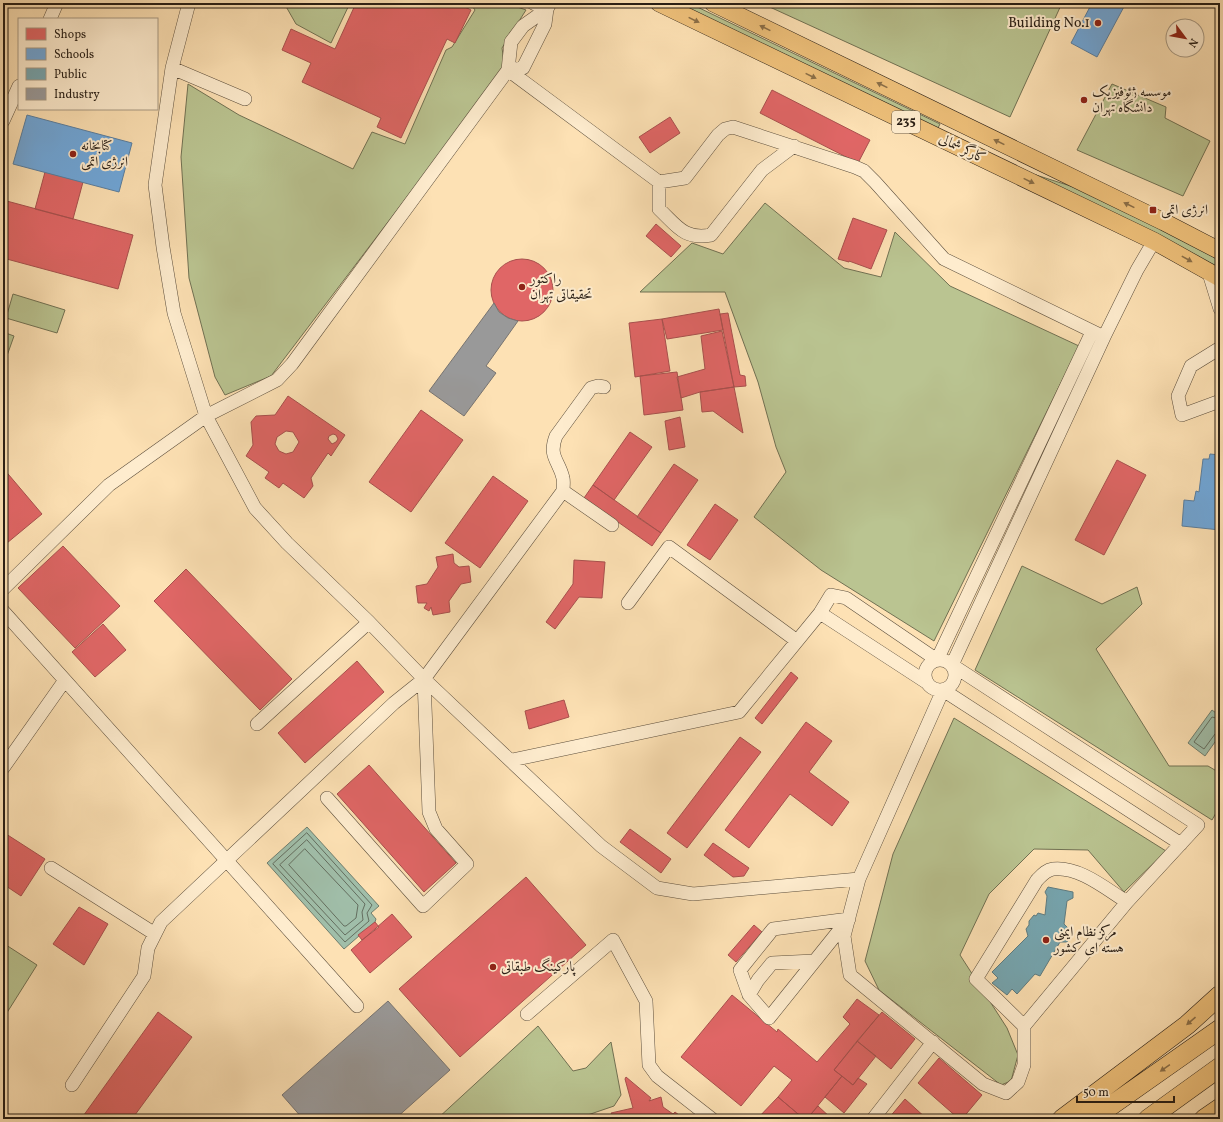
<svg xmlns="http://www.w3.org/2000/svg" width="1223" height="1122" font-family="Vollkorn,Amiri,serif">
<rect width="100%" height="100%" fill="#fde1b4"/>
<filter id="stains"><feTurbulence type="fractalNoise" baseFrequency=".005" numOctaves="4"/><feColorMatrix values="0 0 0 0 .2 0 0 0 0 .09 0 0 0 0 .02 0 0 0 .5 -.17"/></filter>
<radialGradient id="worn" r=".72"><stop offset=".6" stop-color="#630" stop-opacity="0"/><stop offset="1" stop-color="#630" stop-opacity=".3"/></radialGradient>
<path fill="#bac491" stroke="#717153" d="M284 3H350L331 43 296 24Z
M470 3H506L526 10 502 48 505 68 271 376 225 395 215 377 189 278 181 157 188 84 239 115 353 169 372 132 405 144 446 50 452 47 475 10Z
M667 3H689L940 124 936 132Z
M761 3H1062L1010 117Z
M1112 84 1166 107 1165 118 1210 141 1183 196 1077 150Z
M1036 175 1080 189 1220 259V269Z
M765 203 844 268 881 277 895 232 950 286 1079 346 934 641 821 570 754 517 786 472 776 447 758 382 725 292H640L692 243 723 254Z
M13 294 65 310 57 333 6 318Z
M3 332 14 336 3 367Z
M1022 566 1102 604 1137 587 1142 604 1096 649 1169 766H1208L1220 773V806L1212 820 975 670Z
M954 718 1166 851 1124 892 1088 850 1034 849 989 894 960 955 1007 1028 1018 1055 1011 1081 1001 1085 879 990 865 961 893 854Z
M3 943 37 965 3 1019Z
M538 1026 573 1071 586 1068 611 1042 621 1095 614 1106 576 1119H437Z"/>
<path fill="#a0bea9" stroke="#707e6e" d="M1212 710 1220 716V735L1205 756 1188 743Z
M307 827 379 906 371 913 376 919 375 922 344 949 267 863Z"/>
<path fill="#e06666" stroke="#a9504e" fill-rule="evenodd" d="M356 3H457L471 10 455 43 447 39 401 138 377 127 381 118 302 82 311 63 282 50 291 29 335 49Z
M772 90 870 140 858 163 760 113Z
M670 117 680 133 650 153 639 137Z
M45 172 83 182 73 219 35 209Z
M3 200 133 235 118 289 3 258Z
M853 218 887 230 871 269 849 261V262L838 259Z
M656 224 681 246 671 257 646 236Z
M491 290a31 31 0 1 1 62 0a31 31 0 1 1-62 0Z
M719 309 723 330 667 339 662 319Z
M728 313 740 375 745 376 746 386 734 387 720 314Z
M662 319 670 371 635 377 629 323Z
M722 331 734 387 700 392 681 398 677 377 705 369 701 336Z
M677 372 683 410 644 415 640 376Z
M734 387 743 433 713 411 702 412 700 392Z
M288 396 345 435 331 456 328 453 311 478 313 486 304 498 283 483 279 488 265 478 269 472 246 456 253 445 251 422 256 416 275 415ZM286 431 293 432 299 442 293 452 286 454 279 451 275 444 277 437ZM333 434 336 435 338 439 336 442 332 444 328 439 329 436Z
M421 410 463 440 411 512 369 482Z
M680 417 685 447 669 450 665 421Z
M630 432 652 447 614 500 593 485Z
M1117 460 1146 475 1104 555 1075 540Z
M674 464 698 480 661 533 637 517Z
M3 468 42 514 7 543 3 539Z
M493 476 528 501 480 568 445 543Z
M593 485 661 533 652 546 584 498Z
M715 504 738 520 710 560 687 545Z
M63 546 120 606 75 648 18 588Z
M453 554 454 563 459 567 469 566 471 582 461 584 449 601 450 612 433 615 431 607 429 611 424 608 427 603H418L416 586 427 584 438 567 436 557Z
M574 560 605 562 602 598 579 597 555 629 546 622 573 584Z
M186 569 292 679 260 710 154 601Z
M103 624 126 650 95 677 72 652Z
M357 661 384 692 305 763 278 733Z
M791 672 798 678 762 724 755 718Z
M564 700 569 717 529 729 525 711Z
M806 722 832 741 809 772 849 802 832 826 790 794 749 848 725 830Z
M740 737 761 752 687 848 667 833Z
M369 765 456 863 424 892 337 794Z
M630 829 671 859 661 873 620 842Z
M3 832 45 859 21 896 3 884Z
M713 843 749 868 744 876 733 877 704 855Z
M526 877 586 945 460 1057 399 989Z
M79 907 108 924 84 965 53 944Z
M392 914 412 937 370 973 351 950Z
M375 922 379 927 362 940 358 935Z
M754 925 762 932 736 962 728 955Z
M732 995 777 1032 778 1029 817 1062 850 1024 843 1017 857 999 879 1015 834 1070 842 1076 807 1119H804L778 1097 792 1080 774 1066 741 1106 681 1057Z
M158 1012 192 1037 132 1119H81Z
M882 1012 915 1039 891 1069 857 1041Z
M857 1041 876 1056 853 1085 834 1070Z
M939 1058 982 1095 962 1119H959L918 1083Z
M842 1076 853 1085 858 1078 867 1084 844 1113 825 1097Z
M626 1077 651 1098 649 1101 661 1097 663 1107 673 1114 675 1112 684 1119H614L611 1113 633 1108 625 1079Z
M778 1097 804 1119H757Z
M905 1099 927 1119H888Z
M818 1106 832 1119H807Z"/>
<path fill="#6fa8dc" stroke="#5a7fa0" d="M1092 3H1126L1097 57 1071 43Z
M27 115 132 143 119 192 13 164Z
M1210 454 1220 455V530L1182 526 1184 500 1194 501 1196 491 1199 492 1203 459H1209Z
M1220 549V598L1216 595Z"/>
<path fill="#76a5af" stroke="#5f7c81" d="M1048 887 1073 892V898L1067 901 1064 924 1071 931 1070 939 1067 942H1060L1040 976 1035 974 1017 994 1012 989 1007 995 992 983 998 978 992 972 1028 936 1026 929 1029 925V921L1034 915 1036 916 1038 913 1045 915 1047 896 1045 892Z"/>
<path fill="#999" stroke="#777471" d="M494 303 499 312 508 318 518 321 486 366 496 373 464 416 429 391Z
M388 1001 450 1070 395 1119H303L282 1095Z"/>
<g fill="none" stroke-linecap="round" stroke-linejoin="round">
<path stroke="#646e5f" stroke-width="1" d="M1220 719 1212 717 1194 742 1204 749 1215 734 1220 733
M307 833 372 905 367 913 369 921 345 942 273 864Z
M307 840 365 904 362 912 363 920 345 935 280 865Z
M305 849 358 905 356 918 346 926H344L289 865Z"/>
<defs>
<path id="minor" d="M189 3 172 68 155 185 163 247 174 313 206 416 255 508 287 543 369 622 424 679 601 846 657 888 693 894 859 879
M533 3 547 9
M547 9 523 26 511 42 508 70 523 68 545 24 547 9 550 3
M50 19 57 3
M172 68 245 99
M3 121 19 86
M659 182V209C677 226 684 240 711 235L762 170 794 146
M1154 241 1137 270 1104 337 952 665 1198 825 1127 902 1024 1026V1065L1018 1082 1006 1093 983 1084 850 975 844 936 859 879 943 690 1181 844
M1208 270 1220 309
M1220 348 1191 366 1178 396 1182 415 1220 401
M563 491 612 525
M3 589 109 485 206 416 277 380 292 364 508 70 659 182 685 178 718 135 725 129 733 127 855 167 864 171 875 182 944 259 1104 337
M628 603 669 547 797 641
M3 611 357 1006
M820 613 926 682
M925 675a15 15 0 1 1 30 0a15 15 0 1 1-30 0Z
M257 724 369 622
M512 760 739 712 820 613 831 595 846 598 937 660 1092 332
M3 768 65 680
M327 798 423 906 467 864 436 829 429 812 424 679
M51 868 155 934
M814 961 772 963 758 980 749 995 769 1018 846 922
M749 995 740 970 773 929 849 919
M527 1014 613 940 646 1001 649 1065 657 1076 712 1119
M1024 1026 976 979 1037 880C1042 875 1046 870 1053 869 1079 866 1106 889 1127 902
M72 1085 144 976 148 948 161 922 394 703 424 679 563 491C563 487 564 482 563 478 559 460 548 457 556 436L591 388 598 386 604 387
M873 1119 933 1042"/>
<path id="major" d="M659 3 1154 241 1220 278
M713 3 1164 222 1220 251"/>
<path id="highway" d="M1062 1119 1187 1025 1220 995
M1092 1119 1220 1029
M1148 1119 1220 1067
M1204 1119 1220 1108"/>
</defs>
<use href="#minor" stroke="#5d4f3d" stroke-width="14"/>
<use href="#major" stroke="#281e15" stroke-width="18"/>
<use href="#highway" stroke="#281e15" stroke-width="20"/>
<use href="#minor" stroke="#feecce" stroke-width="13"/>
<use href="#major" stroke="#eec07a" stroke-width="17"/>
<use href="#highway" stroke="#eec07a" stroke-width="19"/>
</g>
<defs><path id="oneway-solid" d="M-6-.8H1V-3.2L6.5 0L1 3.2V.8H-6Z"/></defs>
<g fill="#8b6f48">
<use href="#oneway-solid" transform="translate(694 20) rotate(26)"/>
<use href="#oneway-solid" transform="translate(765 28) rotate(-154)"/>
<use href="#oneway-solid" transform="translate(811 76) rotate(26)"/>
<use href="#oneway-solid" transform="translate(882 85) rotate(-154)"/>
<use href="#oneway-solid" transform="translate(999 142) rotate(-154)"/>
<use href="#oneway-solid" transform="translate(1029 181) rotate(26)"/>
<use href="#oneway-solid" transform="translate(1129 205) rotate(-154)"/>
<use href="#oneway-solid" transform="translate(1187 259) rotate(29)"/>
<use href="#oneway-solid" transform="translate(1191 1021) rotate(139)"/>
<use href="#oneway-solid" transform="translate(1165 1068) rotate(145)"/>
</g>
<g fill="#8f2418" stroke="#feecce" stroke-width="1.5">
<circle cx="1098" cy="23" r="4"/>
<circle cx="1084" cy="100" r="4"/>
<circle cx="73" cy="154" r="4"/>
<rect x="1149" y="206" width="8" height="8" rx="2"/>
<circle cx="522" cy="287" r="4"/>
<circle cx="1046" cy="940" r="4"/>
<circle cx="493" cy="967" r="4"/>
</g>
<g text-anchor="middle" dominant-baseline="central" stroke-width="4" stroke-linejoin="round" paint-order="stroke">
<rect fill="#feecce" stroke="#685c4c" stroke-width="1" x="892" y="111" width="28" height="22" rx="3"/>
<g font-size="13" font-weight="bold" fill="#281e15">
<text x="906" y="122">235</text>
</g>
<g font-size="14" fill="#281e15" stroke="#feecce" text-anchor="start">
<text x="1090" y="23" text-anchor="end">Building No.1</text>
<text x="1092" y="92">موسسه ژئوفیزیک<tspan x="1092" dy="16">دانشگاه تهران</tspan></text>
<text x="81" y="146">کتابخانه<tspan x="81" dy="16">انرژی اتمی</tspan></text>
<text x="1161" y="210">انرژی اتمی</text>
<text x="530" y="279">راکتور<tspan x="530" dy="16">تحقیقاتی تهران</tspan></text>
<text x="1054" y="932">مرکز نظام ایمنی<tspan x="1054" dy="16">هسته ای کشور</tspan></text>
<text x="501" y="967">پارکینگ طبقاتی</text>
</g>
<g font-size="14" fill="#281e15" stroke="#feecce">
<text transform="translate(962 149) rotate(26)">کارگر شمالی</text>
</g>
</g>
<rect width="1223" height="1122" fill="none" stroke="#fde1b4" stroke-width="16"/>
<rect x="4" y="4" width="1215" height="1114" fill="none" stroke="#281e15" stroke-width="2"/>
<rect x="8" y="8" width="1207" height="1106" fill="none" stroke="#281e15"/>
<rect x="18" y="18" width="140" height="92" fill="#feecce" stroke="#a89a84"/>
<rect x="26" y="28" width="20" height="12" fill="#e06666" stroke="#a89a84"/>
<text x="54" y="38" font-size="12" fill="#281e15">Shops</text>
<rect x="26" y="48" width="20" height="12" fill="#6fa8dc" stroke="#a89a84"/>
<text x="54" y="58" font-size="12" fill="#281e15">Schools</text>
<rect x="26" y="68" width="20" height="12" fill="#76a5af" stroke="#a89a84"/>
<text x="54" y="78" font-size="12" fill="#281e15">Public</text>
<rect x="26" y="88" width="20" height="12" fill="#999999" stroke="#a89a84"/>
<text x="54" y="98" font-size="12" fill="#281e15">Industry</text>
<g transform="translate(1185 38) rotate(122)"><circle r="19" fill="#feecce" stroke="#a89a84"/>
<path d="M0-3L7 15L0 10L-7 15Z" fill="#8f2418"/>
<text y="-6" font-size="11" font-weight="bold" text-anchor="middle" fill="#281e15">N</text>
</g>
<path d="M1077 1096v6h97v-6" fill="none" stroke="#281e15" stroke-width="2"/>
<text x="1083" y="1096" font-size="12" fill="#281e15" stroke="#feecce" stroke-width="3" paint-order="stroke">50 m</text>
<rect width="100%" height="100%" filter="url(#stains)"/>
<rect width="100%" height="100%" fill="url(#worn)"/>
</svg>
